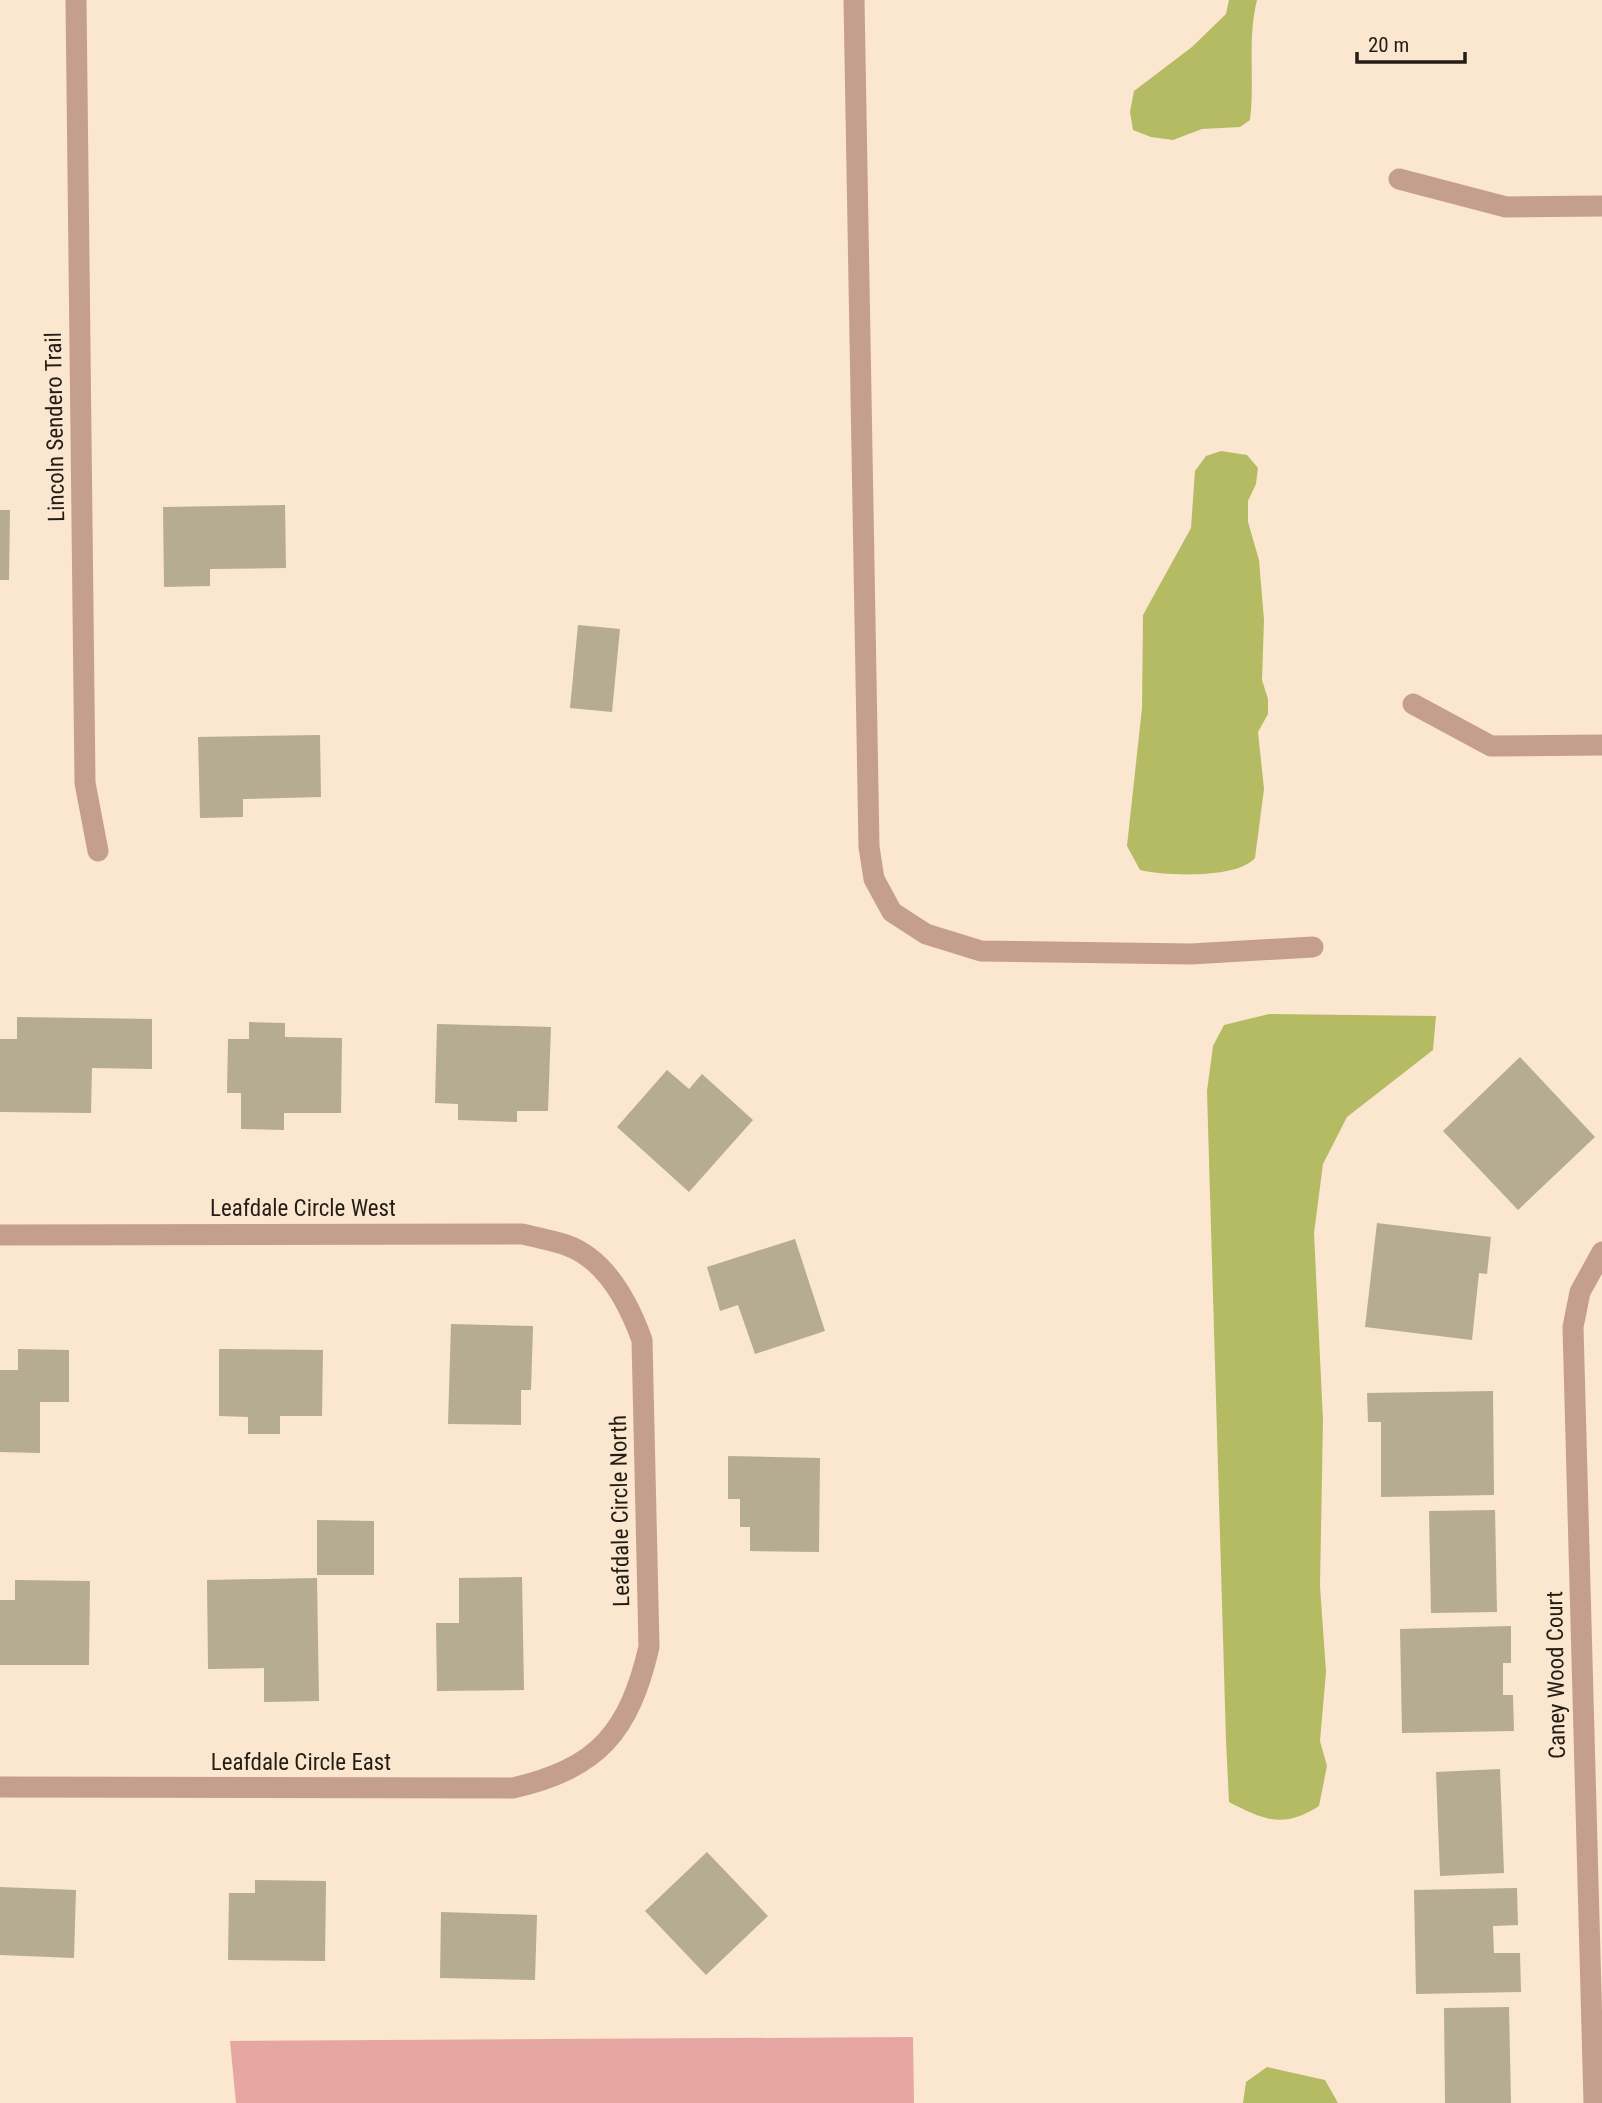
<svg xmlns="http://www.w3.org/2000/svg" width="1602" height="2103" font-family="'Roboto Condensed',sans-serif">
<rect width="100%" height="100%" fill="#fbe6d0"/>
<path fill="#e6a7a2" d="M913 2037 914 2103H236L230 2041Z"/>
<path fill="#b4bb62" d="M1229 0H1257C1247 40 1255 79 1250 120L1240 127 1202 129 1173 140 1151 137 1133 130 1130 112 1134 91 1192 47 1226 14Z
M1221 451 1247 455 1258 468 1256 484 1248 501V522L1259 560 1264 620 1262 680 1268 699V714L1258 732 1264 789 1255 858C1237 879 1166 876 1140 870L1127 846 1142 708 1143 615 1191 528 1195 471 1206 456Z
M1269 1014 1436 1016 1433 1050 1347 1117 1323 1164 1314 1233 1323 1420 1320 1586 1326 1672 1320 1741 1327 1766 1319 1806C1283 1829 1264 1820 1229 1802L1226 1740 1207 1091 1213 1046 1224 1025Z
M1267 2067 1325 2080 1338 2103H1243L1246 2082Z"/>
<path fill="#b5ac91" d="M285 505 286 568 210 569V586L164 587 163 507Z
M0 510H10L9 580H0Z
M578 625 620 629 612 712 570 708Z
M320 735 321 797 243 799V817L200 818 198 737Z
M17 1017 152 1019V1069L92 1068 91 1113 0 1112V1039H17Z
M249 1022 285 1023V1037L342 1038 341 1113H284V1130L241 1129V1093H227L228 1039H249Z
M437 1024 551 1027 548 1111H517V1122L458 1120V1104L435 1103Z
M1520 1057 1595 1137 1518 1210 1443 1131Z
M667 1070 689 1089 702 1074 753 1120 689 1192 617 1127Z
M1377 1223 1491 1237 1487 1274 1479 1273 1472 1340 1365 1327Z
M795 1239 825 1331 755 1354 738 1305 720 1311 707 1267Z
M451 1324 533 1326 531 1390H521V1425L448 1424Z
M18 1349 69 1350V1402H40V1453L0 1452V1370H18Z
M219 1349 323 1350 322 1416H280V1434H248V1417L219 1416Z
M1493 1391 1494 1495 1381 1497V1422H1368L1367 1393Z
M728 1456 820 1458 819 1552 750 1551V1527H740V1499H728Z
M1495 1510 1497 1612 1431 1613 1429 1511Z
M317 1520 374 1521V1575H317Z
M522 1577 524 1690 437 1691 436 1623H459V1578Z
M317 1578 319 1701 264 1702V1668L208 1669 207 1580Z
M15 1580 90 1581 89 1665H0V1600H15Z
M1511 1626V1663H1503V1695H1513L1514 1731 1402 1733 1400 1629Z
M1500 1769 1504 1873 1440 1876 1436 1772Z
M707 1852 768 1916 706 1975 645 1911Z
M255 1880 326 1881 325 1961 228 1960 229 1893H255Z
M0 1887 76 1890 74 1958 0 1955Z
M1517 1888 1518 1925 1493 1926 1494 1953H1520L1521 1992 1416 1994 1414 1890Z
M441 1912 537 1915 535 1980 440 1978Z
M1509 2007 1511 2103H1445L1444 2008Z"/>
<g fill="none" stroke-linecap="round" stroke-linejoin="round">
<path stroke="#c59f8e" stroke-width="21" d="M76 0 85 783 98 851
M854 0 869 847 874 879 892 912 926 934 981 951 1191 954 1313 947
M1399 179 1506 207 1602 206
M1413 704 1491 746 1602 745
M0 1235 523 1234C537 1238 552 1240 566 1245 606 1259 629 1304 642 1340L649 1647C629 1732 599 1768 513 1788L0 1787
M1594 2103 1573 1327 1580 1292 1602 1252"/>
</g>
<g text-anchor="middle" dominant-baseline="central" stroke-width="5" stroke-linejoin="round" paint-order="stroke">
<g font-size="23" fill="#241d15" stroke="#fbe6d0">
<text transform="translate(55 427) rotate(-91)">Lincoln Sendero Trail</text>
<text x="303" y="1208">Leafdale Circle West</text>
<text transform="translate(620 1511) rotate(-91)">Leafdale Circle North</text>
<text transform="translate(1556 1675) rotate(-91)">Caney Wood Court</text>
<text x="301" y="1762">Leafdale Circle East</text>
</g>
</g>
<path d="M1357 52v10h108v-10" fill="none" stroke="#241d15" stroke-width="3.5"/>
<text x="1368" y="52" font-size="21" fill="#241d15" stroke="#fbe6d0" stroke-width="5" paint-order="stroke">20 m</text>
</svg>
